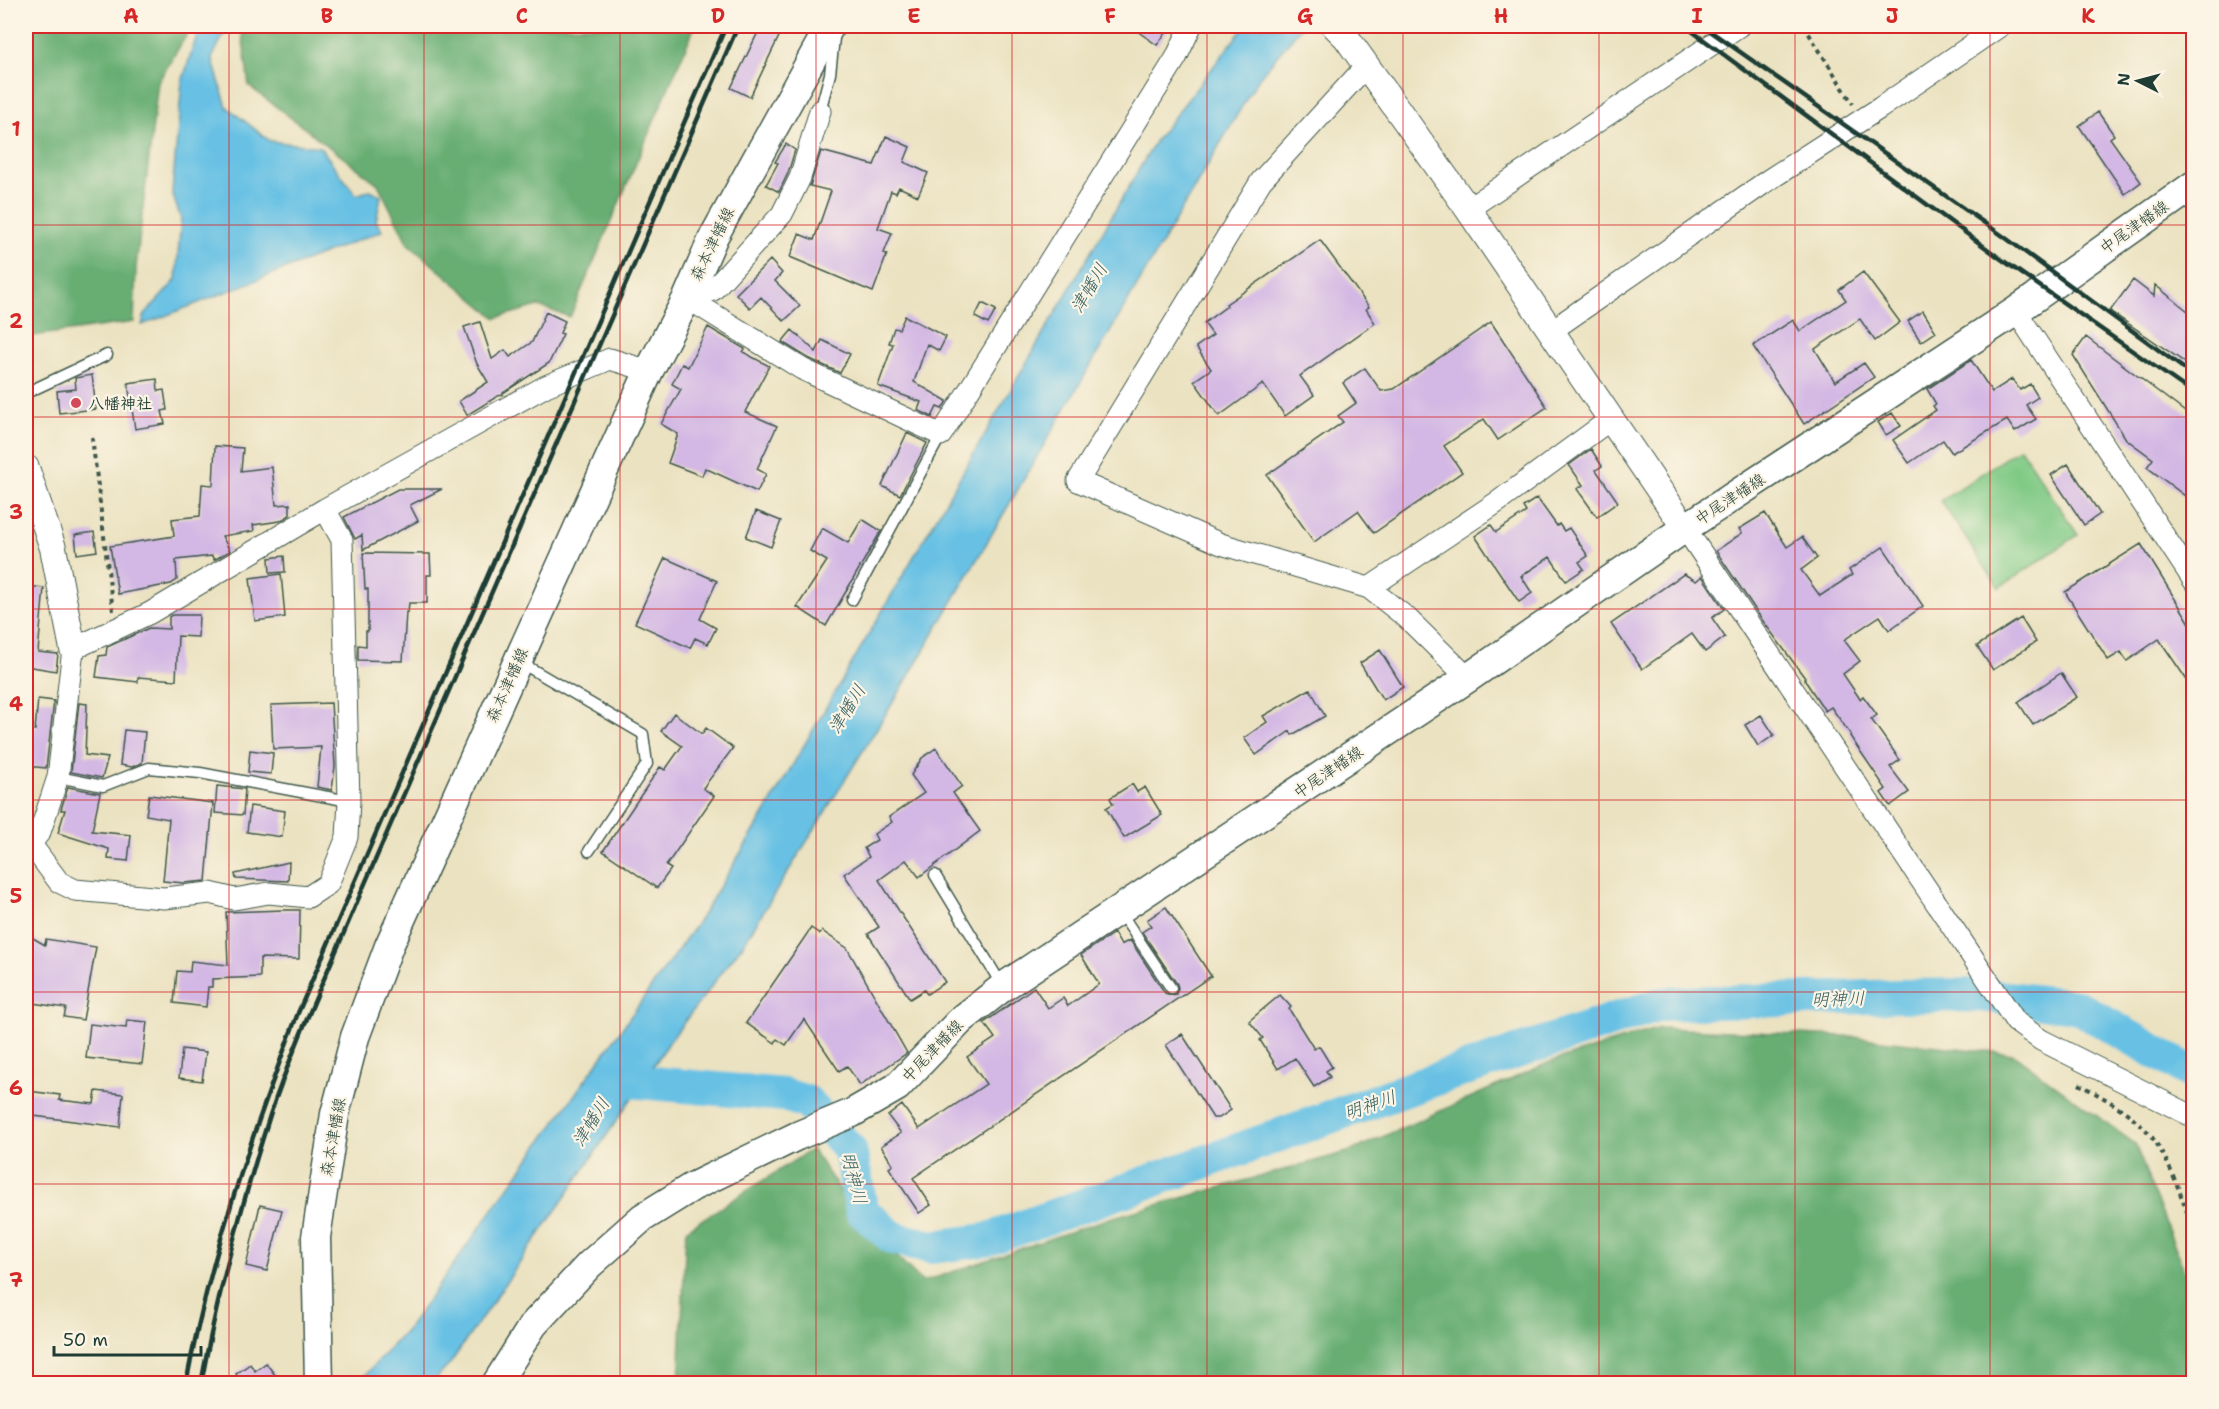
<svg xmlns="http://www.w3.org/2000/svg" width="2219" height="1409" font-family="'Shantell Sans','Klee One',sans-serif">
<rect width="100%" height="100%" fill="#fcf5e5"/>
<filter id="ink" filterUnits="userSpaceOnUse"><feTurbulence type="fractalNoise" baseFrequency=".0167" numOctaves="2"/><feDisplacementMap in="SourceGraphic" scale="12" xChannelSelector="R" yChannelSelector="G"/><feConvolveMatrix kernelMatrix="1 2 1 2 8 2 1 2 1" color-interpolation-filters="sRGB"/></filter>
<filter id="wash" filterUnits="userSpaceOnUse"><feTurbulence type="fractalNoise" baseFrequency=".008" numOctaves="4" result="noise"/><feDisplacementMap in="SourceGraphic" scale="24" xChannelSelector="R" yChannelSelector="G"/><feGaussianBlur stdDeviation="1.35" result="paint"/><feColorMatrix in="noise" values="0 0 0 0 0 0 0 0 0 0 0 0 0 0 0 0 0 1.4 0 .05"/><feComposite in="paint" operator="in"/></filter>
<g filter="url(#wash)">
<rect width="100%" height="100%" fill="#ebe2c1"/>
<path fill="#81ca86" stroke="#50845d" stroke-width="1.5" d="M2020 448 2078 535 1999 588 1941 501Z"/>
<path fill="#68ae73" stroke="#447654" stroke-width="1.5" d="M26 26H192L158 82 136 267 134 322 26 337Z
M241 26H695L570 317 538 306 496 318 408 244 378 184 249 86Z
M1659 1028 1844 1036 2013 1054 2135 1144 2193 1294V1383H679L686 1230 812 1149 861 1221 923 1282 1110 1218 1351 1151 1550 1062Z"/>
<path fill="#67c1e4" stroke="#437f8c" stroke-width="1.5" d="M200 26H228L212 58 227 107 270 141 320 147 356 195 371 190 381 196 376 221 382 231 142 325 145 314 176 280 181 219 172 193 182 82Z
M1245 26H1302L1258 79 900 691 744 943 670 1041 572 1187 449 1365 432 1383H358L409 1327 700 919 756 828 1156 140Z"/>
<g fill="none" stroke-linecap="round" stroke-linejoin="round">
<path stroke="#67c1e4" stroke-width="34" d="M618 1080 784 1095 807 1102 850 1150 862 1211 893 1238 932 1247 986 1240 1442 1077 1660 1004 1900 996 1981 995 2076 1006 2194 1074"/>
</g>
<g id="blocks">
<path fill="#d3b7e4" d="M761 26H784L750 97 731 88Z
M1130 26H1171L1157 45Z
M2098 112 2114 135 2110 138 2141 182 2125 194 2079 126Z
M886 136 910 147 904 162 928 173 918 196 899 187 896 193 891 191 878 228 892 233 884 253 887 254 873 292 790 257 799 234 814 240 831 191 810 186 821 151 874 165Z
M786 144 795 150 788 173 779 192 766 185 778 163 775 162Z
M1320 240 1369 307 1366 309 1375 323 1300 376 1314 395 1285 416 1263 384 1219 416 1194 381 1211 369 1196 347 1213 335 1204 323 1227 306 1226 304Z
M770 260 782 273 775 281 800 306 784 321 761 297 750 308 736 294Z
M1863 272 1900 322 1875 341 1860 319 1815 349 1835 382 1864 363 1874 377 1804 424 1753 346 1793 320 1800 331 1846 300 1839 290Z
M2133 280 2154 296 2155 285 2193 315V368L2110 311Z
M982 303 996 310 988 324 975 317Z
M1923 311 1936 332 1921 342 1908 321Z
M546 312 565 321 560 333 563 334 549 363 503 393V395L498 396 467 415 459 401 488 382 477 364 464 327 480 322 492 359 505 350 510 357 532 342Z
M905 316 946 337 939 351 927 344 914 382 947 401 942 409 937 407 932 417 918 410 921 402 878 386 893 344 889 343 894 328 899 329Z
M1491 322 1547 407 1498 440 1484 419 1444 446 1462 472 1374 533 1358 511 1314 542 1267 475 1343 422 1338 416 1356 403 1343 383 1365 368 1381 391 1394 389Z
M708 327 745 349 743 352 769 366 745 412 777 426 757 469 766 474 757 492 705 468 702 476 668 463 678 434 661 424 681 389 672 384 682 364 688 367Z
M792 330 816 352 822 340 850 354 840 373 808 358 782 342Z
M2086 337 2193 418V502L2147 467 2153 459 2126 439 2073 355Z
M1971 360 1992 392 2012 379 2020 390 2030 384 2038 397 2026 405 2036 419 2015 432 2007 420 1952 453 1943 440 1909 463 1893 440 1936 410 1933 406 1936 404 1927 389Z
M92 375 96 409 59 413 57 391 76 389 75 378Z
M157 379 158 391 164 390 167 410 162 411 165 424 135 429 128 383Z
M1892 413 1901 426 1886 435 1878 422Z
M907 433 927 443 900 495 882 486Z
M215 446 243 448 241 471 272 467 276 505 290 504V515L280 521 253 525 254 531 222 536 230 551 214 560 212 556 176 560 177 580 171 584 118 594 110 546 174 536 172 519 200 516 202 484 213 485Z
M1591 449 1602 466 1596 470 1618 502 1597 517 1577 489 1583 485 1569 465Z
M2068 464 2100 514 2084 525 2051 475Z
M398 489H442L410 505 418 521 363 550 362 535 355 539 344 517Z
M1537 498 1557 526 1559 524 1564 531 1569 528 1588 556 1579 562 1584 569 1566 581 1550 557 1521 576 1532 593 1519 602 1475 536 1491 525 1496 532 1526 512 1523 507Z
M756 511 781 521 771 547 746 537Z
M1765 513 1787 547 1802 537 1817 558 1801 570 1820 596 1852 575 1849 570 1883 547 1923 606 1889 630 1880 616 1844 640 1860 661 1843 674 1860 699 1863 696 1877 715 1871 719 1900 760 1890 767 1909 792 1890 806 1881 793 1886 789 1850 736 1851 735 1831 707 1825 711 1804 679 1805 678 1763 621 1716 551 1742 533 1739 529Z
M862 519 881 531 826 626 797 607 827 561 810 551 822 528 848 543Z
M94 532 97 551 77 554 75 535Z
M2141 544 2193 628V689L2159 639 2127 661 2121 652 2108 660 2065 592Z
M363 553 430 554 431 575H427V603H409L408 612H406L403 661 358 660V645L366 646V631H368V589H365Z
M284 556 285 572 270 573 269 558Z
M665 558 717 581 700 619 716 628 708 644 695 638 690 648 635 623Z
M281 574 285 617 255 621 250 578Z
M1684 574 1696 581 1702 576 1724 609 1712 618 1725 637 1705 652 1692 634 1642 669 1611 624Z
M26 586 44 588 38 652 58 654 56 671 26 666Z
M172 615H199L198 637 178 636 176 680 138 677V682L96 677 99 656 106 655 107 647 149 628 169 629V617Z
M2021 618 2036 642 1993 670 1977 646Z
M1380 650 1403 687 1383 700 1360 663Z
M2061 673 2077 697 2033 725 2018 702Z
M1310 689 1325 716 1292 735 1290 731 1256 755 1244 738 1267 722 1263 716Z
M38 699 54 701 46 768 26 766V728L35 730Z
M79 703 87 704 85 755 108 758 102 778 71 772Z
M331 703 335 766 332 790 317 787 321 747 273 749 271 705Z
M674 713 702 734 706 728 733 748 703 788 714 796 666 866 671 869 657 888 603 851 660 767 665 770 682 746 661 731Z
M1761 715 1774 735 1758 746 1745 725Z
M124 730 145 732 142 763 132 767 120 765Z
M936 748 962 786 953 793 980 831 919 877 906 860 879 880 945 982 927 994 924 990 910 999 868 934 879 927 844 874 869 857 864 848 877 840 874 834 892 822 889 817 924 793 911 775 922 758Z
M250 750 273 753 271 774 248 772Z
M1132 784 1137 792 1145 787 1162 815 1124 838 1106 808 1113 804 1110 798Z
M217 786 245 789 243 815 215 813Z
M68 787 100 793 92 831 131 835 128 861 108 859 109 849 58 833 65 810H61L62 806Z
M149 795 213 803 206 881 184 883 163 881 169 819 146 815Z
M250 806 285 811 282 837 247 832Z
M289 862 288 881 236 879 235 874Z
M1166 907 1211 976 913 1178 931 1205 919 1213 889 1168 893 1165 881 1146 901 1133 888 1116 902 1105 919 1129 986 1084 967 1057 995 1038 984 1023 1034 987 1048 1008 1063 998 1068 1006 1099 984 1081 955 1114 933 1121 945 1130 940 1165 993 1171 995 1176 994 1178 988 1177 984 1142 932 1151 926 1147 920Z
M284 910H300L299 959 260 958V977L212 979V987H208L206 1007 174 1003 177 971 190 972 191 961 228 965 226 912Z
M811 928 820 934 822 931 847 948 907 1053 860 1085 847 1066 839 1071 804 1019 786 1045 777 1039 775 1043 746 1023Z
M26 934 45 945 46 939 96 947 83 1020 64 1017 66 1008 26 1002Z
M1280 995 1291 1007 1289 1009 1314 1049 1319 1046 1332 1067 1326 1071 1330 1077 1314 1087 1295 1058 1278 1069 1260 1040 1263 1038 1249 1021Z
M127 1020 147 1022 142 1064 86 1058 90 1024 126 1028Z
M1182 1034 1231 1110 1219 1118H1213L1166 1045Z
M182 1049 206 1052 202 1081 179 1078Z
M27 1091 60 1095 59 1100 94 1104 96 1091 123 1094 120 1127 26 1115Z
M260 1205 282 1210 267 1271 246 1266Z
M266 1363 281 1383H238L241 1381 236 1374 250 1364 255 1371Z"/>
</g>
</g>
<g filter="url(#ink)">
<use href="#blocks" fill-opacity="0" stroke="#3e5649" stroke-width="1.5"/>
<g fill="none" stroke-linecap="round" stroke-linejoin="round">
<defs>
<path id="service" d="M820 111 830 74 834 38
M26 393 107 355
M852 600 941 435
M518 661 643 734 647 764 589 851
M58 777 103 786 149 768 200 773 349 801
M935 875 1003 987
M1120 912 1171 988"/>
<path id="minor" d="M1366 66 1261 181 1078 481 1221 544 1369 588 1407 618 1468 678
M1468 209 1739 26
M687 298 802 369 941 435 1176 58 1191 26
M687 298 713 290 782 214 800 178 820 111
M2016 311 2194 581
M1551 331 1767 181 1880 108 2000 26
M1685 528 2016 1022 2041 1040 2194 1117
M1369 588 1499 501 1611 419
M30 843 59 882 75 890 164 898 210 893 234 899 269 893 308 897 328 884 347 837 349 801 342 540 325 509
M26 849 40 832 58 777 73 649 150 613 325 509 546 386 610 359 649 371"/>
<path id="tertiary" d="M1335 26 1346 37 1468 209 1685 528
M26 468 53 548 73 649"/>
<path id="secondary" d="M319 1384 316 1237 335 1114 355 1037 389 946 649 371 687 298 714 236 830 26
M496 1384 533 1325 589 1265 642 1218 692 1187 797 1136 852 1113 897 1087 961 1020 1003 987 1468 678 1685 528 2016 311 2194 185"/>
</defs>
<use href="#service" stroke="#3e5649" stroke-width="13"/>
<use href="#minor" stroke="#3e5649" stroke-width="23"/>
<use href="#tertiary" stroke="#3e5649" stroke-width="28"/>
<use href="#secondary" stroke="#3e5649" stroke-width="31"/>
<path stroke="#3e5649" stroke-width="4" stroke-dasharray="4.5 4.5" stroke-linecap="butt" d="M1804 26 1853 104
M92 437 113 611
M2079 1084C2102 1097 2127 1110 2145 1129 2169 1154 2181 1198 2194 1230"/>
<use href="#service" stroke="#fff" stroke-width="10"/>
<use href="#minor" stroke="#fff" stroke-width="21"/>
<use href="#tertiary" stroke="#fff" stroke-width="26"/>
<use href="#secondary" stroke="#fff" stroke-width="28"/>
<path stroke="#1f3d34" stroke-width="4.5" d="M1685 26 2001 259 2194 394
M1703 26 2003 236 2194 376
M186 1384C210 1256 252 1134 298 1013L726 26
M201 1384C218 1292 242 1203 270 1115 295 1041 330 967 360 895L738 26"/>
</g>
</g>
<path fill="none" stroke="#d62828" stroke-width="1.5" stroke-opacity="0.55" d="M229 26V1384M424 26V1384M620 26V1384M816 26V1384M1012 26V1384M1207 26V1384M1403 26V1384M1599 26V1384M1795 26V1384M1990 26V1384M26 225H2194M26 417H2194M26 609H2194M26 800H2194M26 992H2194M26 1184H2194"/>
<circle fill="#d1495b" stroke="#fcf5e5" stroke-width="2" cx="76" cy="403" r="6"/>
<g text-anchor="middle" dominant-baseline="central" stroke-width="4.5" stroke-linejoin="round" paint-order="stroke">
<g font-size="16" fill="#1f3d34" stroke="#fcf5e5">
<text transform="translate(2134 227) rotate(-35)">中尾津幡線</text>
<text transform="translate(712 244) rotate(-64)">森本津幡線</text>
<text transform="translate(1730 499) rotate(-33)">中尾津幡線</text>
<text transform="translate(507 685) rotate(-66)">森本津幡線</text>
<text transform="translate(1328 772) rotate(-34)">中尾津幡線</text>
<text transform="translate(932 1051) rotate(-46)">中尾津幡線</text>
<text transform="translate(333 1137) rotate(-80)">森本津幡線</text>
</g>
<g font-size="16" font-weight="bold" fill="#1f3d34" stroke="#fcf5e5" text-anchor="start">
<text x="88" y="403">八幡神社</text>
</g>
<g font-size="18" font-style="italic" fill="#315e60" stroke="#fcf5e5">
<text transform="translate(1089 288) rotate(-59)">津幡川</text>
<text transform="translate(847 709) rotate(-58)">津幡川</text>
<text transform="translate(1838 999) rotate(-2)">明神川</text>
<text transform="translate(1370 1105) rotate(-19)">明神川</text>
<text transform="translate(591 1122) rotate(-58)">津幡川</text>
<text transform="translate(854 1178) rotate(75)">明神川</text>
</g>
</g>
<rect width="2219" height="1409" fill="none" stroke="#fcf5e5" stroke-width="66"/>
<g transform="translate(2138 81) rotate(276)" stroke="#fcf5e5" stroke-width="4.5" paint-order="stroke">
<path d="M0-4.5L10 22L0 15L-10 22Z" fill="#1f3d34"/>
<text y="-9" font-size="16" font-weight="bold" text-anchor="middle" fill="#1f3d34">N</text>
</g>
<path d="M54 1346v9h147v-9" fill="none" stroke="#1f3d34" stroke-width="3"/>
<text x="63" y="1346" font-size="18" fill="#1f3d34" stroke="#fcf5e5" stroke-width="4.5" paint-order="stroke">50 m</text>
<rect x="33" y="33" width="2153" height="1343" fill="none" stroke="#d62828" stroke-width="2"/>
<g font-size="20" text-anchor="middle" font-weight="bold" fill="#d62828">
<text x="131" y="23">A</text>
<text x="327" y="23">B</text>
<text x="522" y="23">C</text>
<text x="718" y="23">D</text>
<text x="914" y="23">E</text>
<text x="1110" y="23">F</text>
<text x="1305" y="23">G</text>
<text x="1501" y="23">H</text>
<text x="1697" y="23">I</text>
<text x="1892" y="23">J</text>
<text x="2088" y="23">K</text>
<text x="16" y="136">1</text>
<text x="16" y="328">2</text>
<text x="16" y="519">3</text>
<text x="16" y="711">4</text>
<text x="16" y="903">5</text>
<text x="16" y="1095">6</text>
<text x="16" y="1287">7</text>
</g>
</svg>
